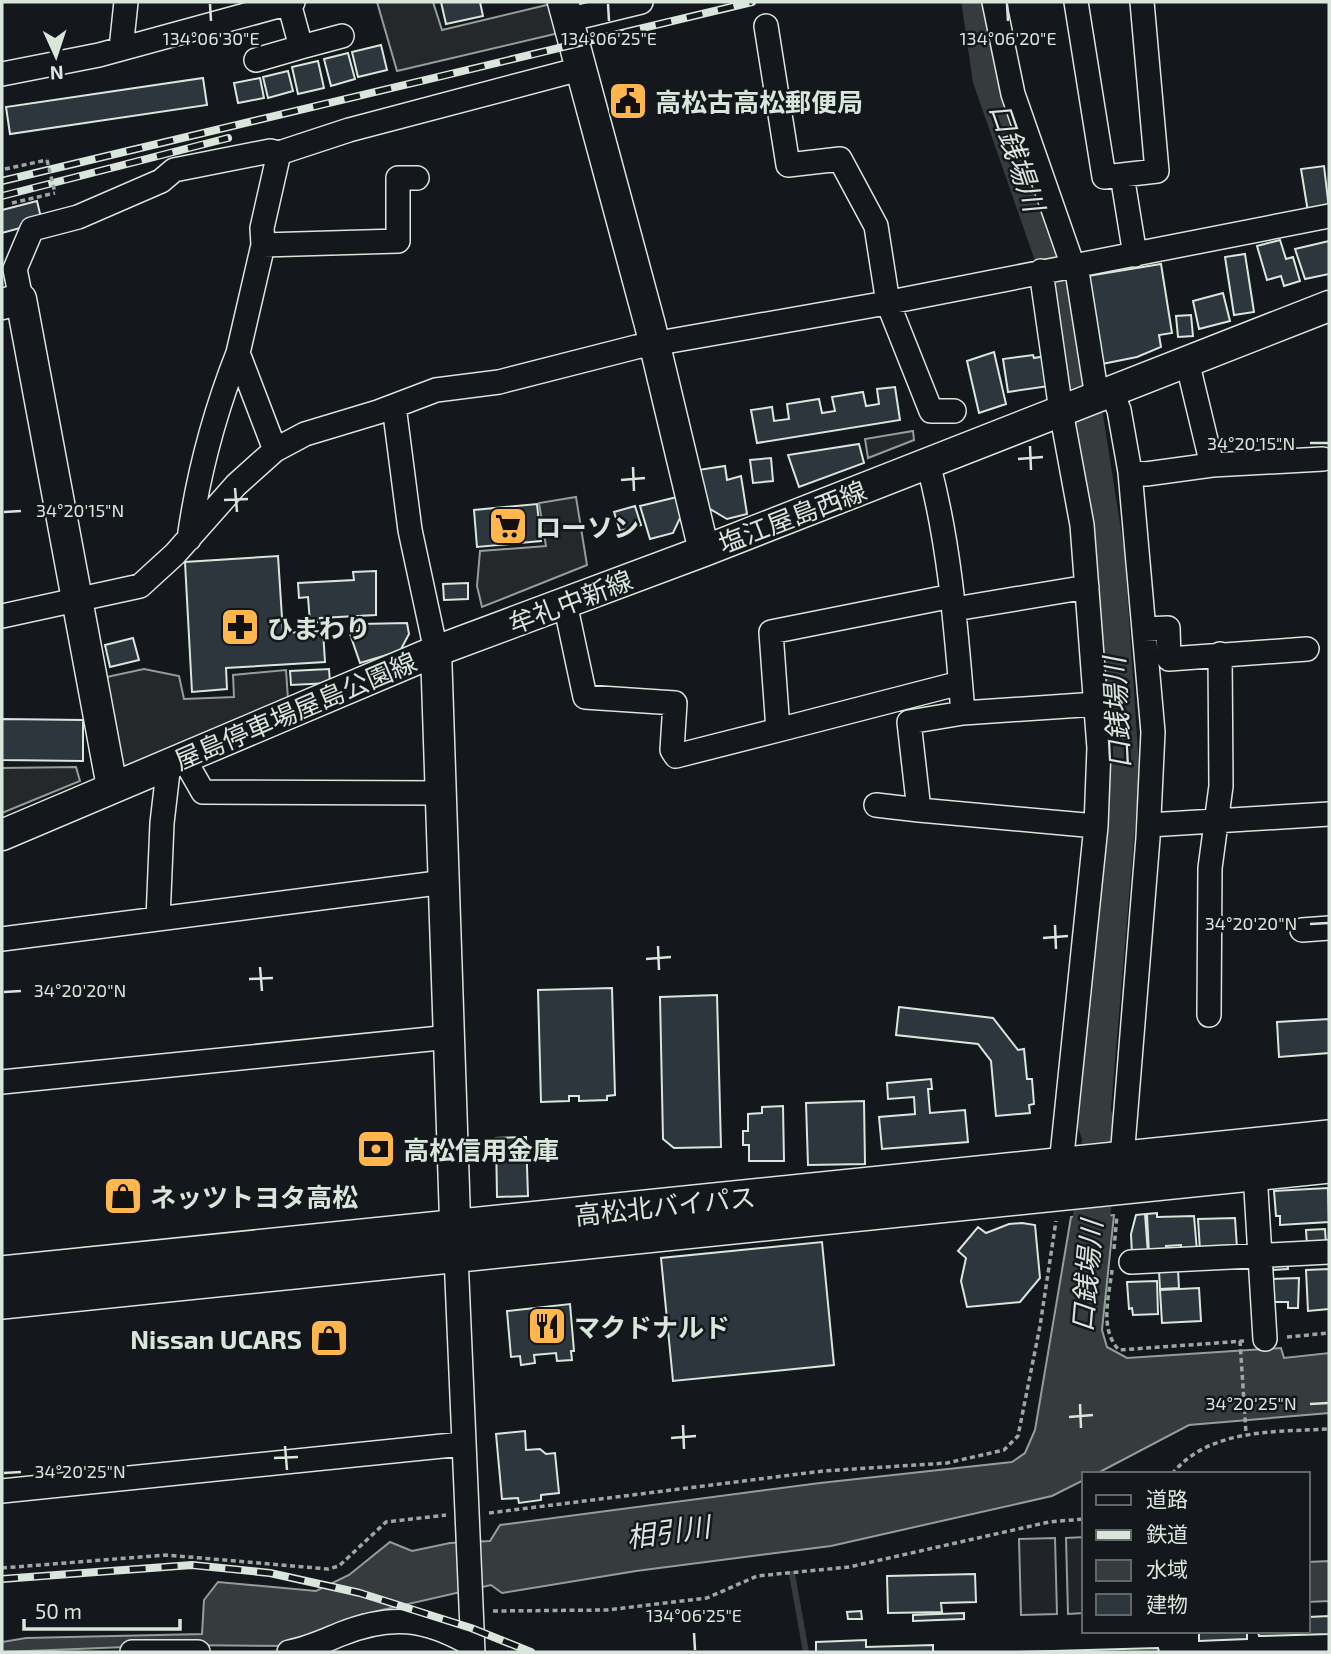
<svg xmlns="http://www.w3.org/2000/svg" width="1331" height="1654" font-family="'Exo 2','Noto Sans JP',sans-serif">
<rect width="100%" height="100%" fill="#14181c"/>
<path fill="#202428" stroke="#939e99" stroke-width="2" d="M1084 1537V1613L1068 1614 1066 1538Z
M1055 1538 1057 1614 1021 1615 1019 1539Z"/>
<path fill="#24282b" stroke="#939e99" stroke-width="2" d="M377 2H433L442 30 555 3 563 32 397 71Z
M913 431 914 440 868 458 865 439Z
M576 497 587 565 482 607 477 586 480 551 546 546 539 503Z
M144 669 179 676 184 699 234 697 233 675 286 670 288 699 120 771 102 678Z
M76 767 80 781 2 813V768Z"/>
<path fill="#363b3e" stroke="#939e99" stroke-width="2" d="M1114 1215 1102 1330 1107 1347 1127 1358 1281 1348 1284 1358 1329 1353V1413L1189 1425 1096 1474H1084V1480L1052 1496 831 1546 636 1571 502 1593 491 1585 360 1615 359 1623 297 1646 176 1645 2 1652V1642L26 1638 202 1634 204 1600 218 1582 316 1591 349 1575 390 1542 412 1551 450 1543 490 1541 500 1525 820 1483 1012 1462 1025 1453 1035 1430 1071 1217Z
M1329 1561V1601L1308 1602V1562Z"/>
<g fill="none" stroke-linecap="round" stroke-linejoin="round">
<path stroke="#363b3e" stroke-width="6" d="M792 1574 806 1652"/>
<path stroke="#363b3e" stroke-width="37" d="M980 2 991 78 1065 291 1106 554 1121 773 1092 1113 1101 1136 1086 1265"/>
</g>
<path fill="#2c363c" stroke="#d8e6dc" stroke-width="2" d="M441 2H480L483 16 446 24Z
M381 45 387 70 358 77 352 52Z
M348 53 355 79 331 86 324 59Z
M318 61 324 88 298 94 292 67Z
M288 71 293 91 268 98 263 77Z
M203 78 207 105 10 134 6 107Z
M260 78 264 98 238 103 234 83Z
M1324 166 1329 209 1308 212 1301 169Z
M37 201 42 222 2 233V210Z
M1280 240 1286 259 1293 257 1300 281 1284 286 1281 276 1267 280 1257 246Z
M1329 241V274L1305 279 1295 249Z
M1245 254 1254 312 1234 315 1225 257Z
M1161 264 1172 333 1159 335 1161 347 1137 357 1102 364 1088 276Z
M1223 293 1230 321 1199 329 1193 301Z
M1191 315 1193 336 1178 337 1176 316Z
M994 352 1006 404 979 413 967 361Z
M1033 355 1034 358 1045 356 1049 386 1008 392 1003 359Z
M895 387 900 420 757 443 751 410 772 407 774 421 789 419 787 404 819 399 822 413 835 411 832 397 863 392 866 406 879 404 877 389Z
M859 444 864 463 799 487 788 455Z
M771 458 773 481 753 483 750 460Z
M725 466 727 480 741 476 747 514 727 519 705 506 698 470Z
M677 497 681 516 673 533 650 539 640 506Z
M537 504 541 541 477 547 474 510Z
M635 506 641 525 620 531 614 512Z
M278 556 283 633 323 631 325 662 226 668 227 689 192 692 185 562Z
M376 571V615L320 618V622L310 623 308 597 299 598 298 583 354 580 353 572Z
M468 583V599L444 600 443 584Z
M407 623 409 634 400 651 360 663 349 631H359L360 624Z
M133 638 139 660 110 667 105 645Z
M329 669 330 683 291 685 290 671Z
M2 719 83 720V761L2 760Z
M612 988 615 1095 607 1096V1100L579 1101V1096H569V1101L541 1102 538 990Z
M717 995 721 1147 674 1148 663 1139 660 997Z
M899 1007 993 1018 1018 1050 1024 1049 1027 1079H1032L1034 1104 1029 1105 1030 1113 996 1116 991 1061 978 1044 896 1035Z
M1329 1019V1053L1279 1057 1277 1022Z
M931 1079 932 1089H928L930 1113 965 1110 968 1142 882 1149 879 1117 915 1114 914 1097 888 1099 887 1083Z
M864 1101 865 1164 808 1165 806 1103Z
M783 1106 784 1161H749V1145H743V1131H748V1114L762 1113V1107Z
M526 1137 528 1196 497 1197 496 1138Z
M1328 1188 1329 1222 1280 1225V1216H1276L1274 1191Z
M1157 1213V1217L1194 1216 1197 1251 1181 1252V1245L1166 1246 1167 1253 1149 1254 1147 1214Z
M1145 1214 1148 1254 1132 1255 1131 1234 1136 1215Z
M1235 1218 1237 1248 1200 1250 1198 1219Z
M1022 1223 1035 1225 1040 1278 1020 1302 967 1307 961 1281 966 1258 958 1251 978 1227 986 1233 1009 1224Z
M1325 1229 1326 1245 1307 1246 1306 1230Z
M822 1242 834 1365 673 1381 661 1258Z
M1287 1261 1288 1269 1273 1270 1272 1262Z
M1329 1269V1309L1308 1311 1306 1270Z
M1178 1270 1179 1288 1160 1289 1159 1271Z
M1299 1278 1298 1308H1288V1302H1272L1271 1279Z
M1157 1281 1158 1314 1133 1315 1132 1308 1129 1309 1127 1282Z
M1199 1288 1201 1321 1162 1323 1160 1290Z
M570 1304 574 1351H571L572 1360 557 1361 556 1353 534 1355 535 1363 521 1365 520 1356 511 1357 507 1311Z
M525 1431 526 1450 540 1449 546 1454 555 1453 559 1493 541 1495V1500L519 1503 518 1498 502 1499 496 1434Z
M975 1574 976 1602 941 1603 942 1612 888 1613 887 1576Z
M861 1611 862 1619H848L847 1612Z
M964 1613V1619L913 1621V1615Z
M1329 1616V1634L1259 1636 1258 1631H1308V1617Z
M1199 1631H1247V1639L1199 1641Z
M866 1640V1647L933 1645V1652H816V1642Z
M1158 1648 1159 1652H1012Z"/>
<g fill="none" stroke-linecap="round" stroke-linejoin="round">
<defs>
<path id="minor" d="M994 2 1013 94 1073 266
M1076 2 1104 177 1122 175 1135 255
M289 3 301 47 342 36
M567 20 641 2
M766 26 788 165 840 159 876 226 888 303 931 411H954
M121 49 126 2
M256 60 301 47
M2 74 99 55 293 2
M1122 175 1157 171 1142 2
M263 245 262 228 279 153
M1076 265 1097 397
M1041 271 1061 411 1082 525 1099 748 1096 826 1061 1165
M21 299 15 269 32 229 78 217 161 181 174 170 270 151 279 153 349 130 580 69
M1187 361 1212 465 1323 459
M1111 391 1119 410 1130 472 1153 732 1148 838 1122 1158
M394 406 410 530 436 651
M275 450 238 353 263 245 398 241V178H417
M928 463C950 545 956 629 963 713L909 722 919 810 1096 826
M1130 472 1146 474 1212 465
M189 539C198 474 214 414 238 353
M952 596 771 632 778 730 960 683
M565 603 585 697 675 703 672 750 676 756 778 730
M955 609 1087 587
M2 616 140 586 175 554 236 485 275 450 305 434 378 412 436 390 499 382 636 347 875 305 1329 216
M1144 629 1168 628 1169 659 1307 649
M963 713 1097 704
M183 757 203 792 441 793
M876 805 919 810
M1149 825 1329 814
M158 919 162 823 169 763
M1302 930 1329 928
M2 939 445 882
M1209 1015 1210 868 1221 786 1220 654
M2 1082 450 1037
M1255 1173 1265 1339
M456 1256 473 1652
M1131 1262 1329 1252
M2 1491 462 1444
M132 1652H198
M289 1652C307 1649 324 1641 341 1634 391 1614 426 1618 472 1645"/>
<path id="major" d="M563 2 650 325 704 551
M2 304 21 299 112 787
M436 651 456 1249
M2 835 436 651 704 551 1329 306"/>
<path id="highway" d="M2 1274 1329 1138
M2 1301 1329 1165"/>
</defs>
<use href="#minor" stroke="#d8e6dc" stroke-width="26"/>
<use href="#major" stroke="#d8e6dc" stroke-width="33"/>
<use href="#highway" stroke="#d8e6dc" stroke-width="38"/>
<path stroke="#9da8a2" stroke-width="3.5" stroke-dasharray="5 3.5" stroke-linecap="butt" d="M5 169 47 160
M12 203 55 193
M1114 1249 1117 1215
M1112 1270C1109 1297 1099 1329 1119 1350L1244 1341
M1287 1337 1329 1333
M1240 1341 1246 1433
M1172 1474C1209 1428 1276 1432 1329 1429
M489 1513 823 1471 947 1463 1004 1450 1018 1436 1040 1326 1056 1221
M2 1568 166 1555 328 1569 339 1566 386 1522 446 1515
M493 1611 607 1610 707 1598 757 1576 849 1567 1049 1522 1084 1519"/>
<use href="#minor" stroke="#14181c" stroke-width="23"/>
<use href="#major" stroke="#14181c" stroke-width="30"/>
<use href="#highway" stroke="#14181c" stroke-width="35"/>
<defs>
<path id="rail" d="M2 181 752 2
M2 196 228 138
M2 1579 192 1565 270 1573 360 1593 471 1628 531 1652"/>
</defs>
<use href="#rail" stroke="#d8e6dc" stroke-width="8"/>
<use href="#rail" stroke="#14181c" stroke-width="5" stroke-dasharray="16" stroke-linecap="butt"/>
<path stroke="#9da8a2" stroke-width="3.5" stroke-dasharray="5 3.5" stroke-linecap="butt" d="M47 160 55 193"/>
</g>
<path fill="none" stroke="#d8e6dc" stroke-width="2.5" d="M210 4 211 21M608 4 609 21M1007 4 1008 21M1310 443H1328M1030 446 1031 470M1018 459 1043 457M633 467 634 491M621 480 645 478M235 488 237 512M224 500 248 499M4 512 21 511M1310 924 1328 923M1055 925 1056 949M1043 938 1068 936M658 946 659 970M646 959 671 957M260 967 262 991M249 979 273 978M4 992 21 991M1080 1404 1081 1428M1310 1404 1328 1403M1069 1417 1093 1415M683 1425 684 1449M671 1438 696 1436M285 1446 287 1470M274 1458 298 1457M4 1473 21 1472M694 1633 695 1650"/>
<defs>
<symbol id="civic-square" viewBox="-11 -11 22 22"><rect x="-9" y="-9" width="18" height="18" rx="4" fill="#ffb74d" stroke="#14181c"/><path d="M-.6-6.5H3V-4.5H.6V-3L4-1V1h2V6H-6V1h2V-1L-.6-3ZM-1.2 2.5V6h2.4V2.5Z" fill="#111"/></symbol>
<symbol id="supermarket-square" viewBox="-11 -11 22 22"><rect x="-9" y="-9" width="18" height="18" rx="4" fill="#ffb74d" stroke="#14181c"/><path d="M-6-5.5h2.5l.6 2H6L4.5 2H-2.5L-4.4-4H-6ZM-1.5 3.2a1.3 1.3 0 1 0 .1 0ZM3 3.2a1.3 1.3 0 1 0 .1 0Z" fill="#111"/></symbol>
<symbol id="pharmacy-square" viewBox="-11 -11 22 22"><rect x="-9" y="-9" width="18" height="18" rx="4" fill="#ffb74d" stroke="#14181c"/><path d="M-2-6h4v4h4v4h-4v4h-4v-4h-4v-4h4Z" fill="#111"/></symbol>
<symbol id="bank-square" viewBox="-11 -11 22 22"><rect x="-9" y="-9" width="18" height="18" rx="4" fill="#ffb74d" stroke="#14181c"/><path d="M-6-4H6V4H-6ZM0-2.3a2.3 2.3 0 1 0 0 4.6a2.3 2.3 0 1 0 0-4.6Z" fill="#111"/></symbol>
<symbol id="shop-square" viewBox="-11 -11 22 22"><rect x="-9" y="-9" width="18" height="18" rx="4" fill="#ffb74d" stroke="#14181c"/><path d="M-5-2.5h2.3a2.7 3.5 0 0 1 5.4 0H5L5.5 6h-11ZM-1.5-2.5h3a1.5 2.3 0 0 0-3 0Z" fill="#111"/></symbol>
<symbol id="restaurant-square" viewBox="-11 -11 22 22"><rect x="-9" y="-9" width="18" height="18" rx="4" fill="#ffb74d" stroke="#14181c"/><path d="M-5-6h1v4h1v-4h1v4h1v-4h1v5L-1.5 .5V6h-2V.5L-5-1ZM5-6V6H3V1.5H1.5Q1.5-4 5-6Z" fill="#111"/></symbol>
</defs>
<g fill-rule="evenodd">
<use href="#civic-square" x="606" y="79" width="44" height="44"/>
<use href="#supermarket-square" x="486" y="504" width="44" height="44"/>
<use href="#pharmacy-square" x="218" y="605" width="44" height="44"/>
<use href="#bank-square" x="354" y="1127" width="44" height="44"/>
<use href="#shop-square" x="101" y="1174" width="44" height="44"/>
<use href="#restaurant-square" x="525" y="1304" width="44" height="44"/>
<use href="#shop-square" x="307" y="1316" width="44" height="44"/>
</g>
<g text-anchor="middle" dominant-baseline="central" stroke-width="5" stroke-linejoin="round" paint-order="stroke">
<g font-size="26" font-weight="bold" fill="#d8e6dc" stroke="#14181c" text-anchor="start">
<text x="655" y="101">高松古高松郵便局</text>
<text x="535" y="526">ローソン</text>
<text x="267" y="627">ひまわり</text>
<text x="403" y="1149">高松信用金庫</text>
<text x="150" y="1196">ネッツトヨタ高松</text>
<text x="574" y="1326">マクドナルド</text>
<text x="302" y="1338" text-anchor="end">Nissan UCARS</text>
</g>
<g font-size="26" fill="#d8e6dc" stroke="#14181c">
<text transform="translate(792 516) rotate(-21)">塩江屋島西線</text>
<text transform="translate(570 601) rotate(-21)">牟礼中新線</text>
<text transform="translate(295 710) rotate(-23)">屋島停車場屋島公園線</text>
<text transform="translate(665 1205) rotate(-6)">高松北バイパス</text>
</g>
<g font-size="28" font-style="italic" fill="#d8e6dc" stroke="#14181c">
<text transform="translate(1018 157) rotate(71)">口銭場川</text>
<text transform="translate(1116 713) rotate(-93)">口銭場川</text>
<text transform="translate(1086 1276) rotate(-85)">口銭場川</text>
<text transform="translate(668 1531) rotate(-8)">相引川</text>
</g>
</g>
<g font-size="18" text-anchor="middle" fill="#d8e6dc" stroke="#14181c" stroke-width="5" stroke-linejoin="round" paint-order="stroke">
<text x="211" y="45">134°06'30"E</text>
<text x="609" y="45">134°06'25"E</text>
<text x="1008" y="45">134°06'20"E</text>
<text x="1251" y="450">34°20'15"N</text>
<text x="80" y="517">34°20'15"N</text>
<text x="1251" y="930">34°20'20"N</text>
<text x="80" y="997">34°20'20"N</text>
<text x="1251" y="1410">34°20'25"N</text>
<text x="80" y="1478">34°20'25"N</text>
<text x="694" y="1622">134°06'25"E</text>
</g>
<rect width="1331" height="1654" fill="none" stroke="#d8e6dc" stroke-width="7"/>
<rect x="1082" y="1472" width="228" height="161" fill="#14181c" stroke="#626a69" stroke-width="2"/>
<rect x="1096" y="1495" width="35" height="10" fill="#14181c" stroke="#626a69" stroke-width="2"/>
<text x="1146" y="1507" font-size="21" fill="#d8e6dc">道路</text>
<rect x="1096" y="1530" width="35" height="10" fill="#d8e6dc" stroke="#626a69" stroke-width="2"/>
<text x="1146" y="1542" font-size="21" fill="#d8e6dc">鉄道</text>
<rect x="1096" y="1560" width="35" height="21" fill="#363b3e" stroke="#626a69" stroke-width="2"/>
<text x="1146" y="1577" font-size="21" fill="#d8e6dc">水域</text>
<rect x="1096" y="1594" width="35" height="21" fill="#2c363c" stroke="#626a69" stroke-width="2"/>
<text x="1146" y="1612" font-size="21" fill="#d8e6dc">建物</text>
<g transform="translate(56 56) rotate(177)" stroke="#14181c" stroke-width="5" paint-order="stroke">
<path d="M0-5L12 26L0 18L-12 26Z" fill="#d8e6dc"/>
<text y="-10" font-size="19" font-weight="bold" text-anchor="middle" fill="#d8e6dc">N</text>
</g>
<path d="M24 1619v10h156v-10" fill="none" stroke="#d8e6dc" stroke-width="3.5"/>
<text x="35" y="1619" font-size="21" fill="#d8e6dc" stroke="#14181c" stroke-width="5" paint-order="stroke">50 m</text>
</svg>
